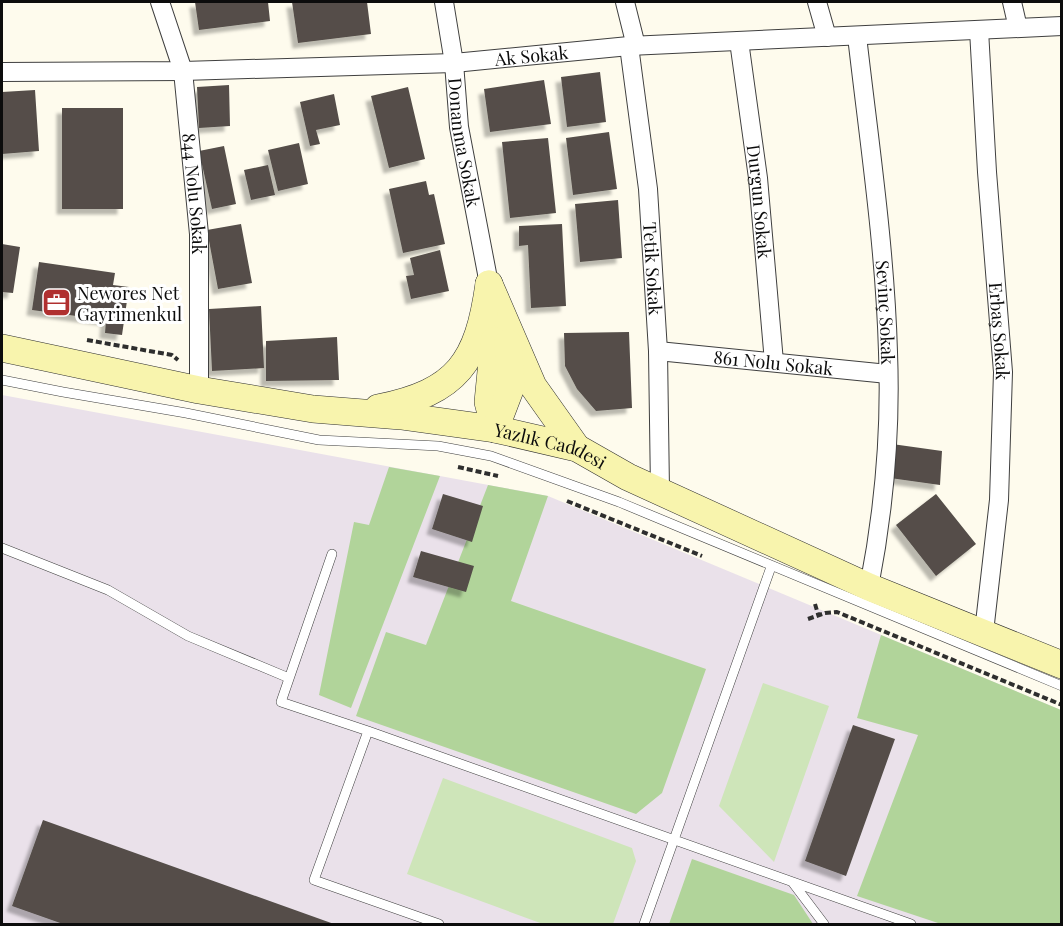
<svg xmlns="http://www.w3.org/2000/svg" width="1063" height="926" font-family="'Playfair Display',serif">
<defs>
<filter id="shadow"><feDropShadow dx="-5.5" dy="5.5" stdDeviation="1.5" flood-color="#0004"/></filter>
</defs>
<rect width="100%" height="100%" fill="#fefbed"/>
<path fill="#eae1ea" d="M2 395 548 496 1061 710V924H2Z"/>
<path fill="#cee5b9" d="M763 683 829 706 774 862 719 806Z
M443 778 632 848 636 861 613 924H543L407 874Z"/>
<path fill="#b1d49a" d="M389 467 440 476 351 708 319 695 354 522 369 525Z
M488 485 548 496 511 601 706 669 662 793 636 814 356 716 386 632 426 645Z
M881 635 1061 710V924H941L857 896 918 735 857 718Z
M692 859 794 895 813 924H669Z"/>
<path fill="#544e49" filter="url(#shadow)" d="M195 2H268L270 21 199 30Z
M292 2H367L371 34 298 43Z
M600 72 606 122 567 127 561 77Z
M544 80 551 124 490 132 484 89Z
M229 85 230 126 199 128 197 87Z
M408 87 425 159 389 168 371 96Z
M35 90 39 151 2 154V92Z
M334 94 340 125 316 130 320 144 310 146 300 102Z
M62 108H123V209H62Z
M609 132 617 189 573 195 566 138Z
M548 138 556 213 510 218 502 142Z
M299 143 308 184 278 191 268 150Z
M224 146 236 204 212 209 199 151Z
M268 165 275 195 251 200 244 170Z
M426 181 429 195 434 194 445 244 403 253 389 189Z
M618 200 622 258 580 262 575 204Z
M241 224 252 283 218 289 207 230Z
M562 224 566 306 531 308 528 245 519 246V226Z
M2 244 20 247 13 293 2 292Z
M440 250 449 291 411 299 406 276 414 275 410 258Z
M39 262 115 273 113 285 129 287 122 335 105 333 106 320 32 310Z
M261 306 264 368 212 371 209 309Z
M629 332 632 408 596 411 577 389 565 366 564 333Z
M337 337 339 380 266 381V341Z
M892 444 942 451 940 485 890 478Z
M443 494 483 506 472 542 432 529Z
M936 494 976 544 936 576 896 525Z
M421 551 474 566 466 592 413 577Z
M853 725 895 739 846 876 805 861Z
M43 820 334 924H63L12 906Z"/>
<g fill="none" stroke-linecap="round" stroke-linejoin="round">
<defs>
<path id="service" d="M2 380 63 392 186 413 319 440 438 446 491 456 619 502 1062 686
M2 548 108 590 188 636 289 678
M332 554 281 702 368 731
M793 883 824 924
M439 924 314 880 368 731 911 924
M644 924 771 567"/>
<g id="minor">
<path id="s1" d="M160 2 183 71 199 234V390"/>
<path id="s2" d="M444 2 454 63 459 127 489 284"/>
<path d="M625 2 636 46"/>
<path d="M817 2 827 37"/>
<path d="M1012 2 1018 28"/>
<path id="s3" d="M979 30 987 172 1003 372 999 500 984 632"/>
<path id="s4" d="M857 36C869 141 885 246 888 352 891 430 884 510 869 587"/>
<path id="s5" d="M739 41 758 178 774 362"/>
<path id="s6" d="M629 46 648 189 658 351 660 491"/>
<path id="s7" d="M2 72 183 71 454 63 629 46 1062 26"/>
<path id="s8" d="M658 351 888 374"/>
</g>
<g id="secondary">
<path d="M489 284 533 386 577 448"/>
<path id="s9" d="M2 348 199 390 313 409 401 416 495 429 577 448 628 477 869 587 1062 665"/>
<path d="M378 408C458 392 478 362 489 284"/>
<path d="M494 425 488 402 494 341"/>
<path d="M495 429 511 387 508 343"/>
</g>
</defs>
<use href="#service" stroke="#3f3f3f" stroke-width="10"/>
<use href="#minor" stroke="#3f3f3f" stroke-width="20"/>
<use href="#secondary" stroke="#2e2e2e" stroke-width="28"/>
<path stroke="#2e2e2e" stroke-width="4" stroke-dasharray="6 3" stroke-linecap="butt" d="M87 340 172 355 178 360
M458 467 498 476
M567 501 702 556
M815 604 818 614
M808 619 825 613 837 612 1062 705"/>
<use href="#service" stroke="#fff" stroke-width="9"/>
<use href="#minor" stroke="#fff" stroke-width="18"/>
<use href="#secondary" stroke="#f8f4ad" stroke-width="27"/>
</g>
<defs>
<symbol id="office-square" viewBox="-11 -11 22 22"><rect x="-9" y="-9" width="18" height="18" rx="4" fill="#b03030" stroke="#fff"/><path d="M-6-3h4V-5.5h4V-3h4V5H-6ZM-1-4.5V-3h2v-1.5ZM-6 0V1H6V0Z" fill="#fff"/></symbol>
</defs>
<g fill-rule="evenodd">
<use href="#office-square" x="40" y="286" width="33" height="33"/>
</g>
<g text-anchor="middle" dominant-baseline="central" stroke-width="6" stroke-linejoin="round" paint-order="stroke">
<g font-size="18" fill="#0c0c0c" stroke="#fff">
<text stroke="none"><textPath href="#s7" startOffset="530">Ak Sokak</textPath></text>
<text stroke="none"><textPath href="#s2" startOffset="142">Donanma Sokak</textPath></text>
<text stroke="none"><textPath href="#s1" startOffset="196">844 Nolu Sokak</textPath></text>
<text stroke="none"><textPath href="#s5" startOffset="162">Durgun Sokak</textPath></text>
<text stroke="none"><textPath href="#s6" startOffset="224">Tetik Sokak</textPath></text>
<text stroke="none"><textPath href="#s4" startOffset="278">Sevinç Sokak</textPath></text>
<text stroke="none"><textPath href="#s3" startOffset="302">Erbaş Sokak</textPath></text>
<text stroke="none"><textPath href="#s8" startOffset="116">861 Nolu Sokak</textPath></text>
<text stroke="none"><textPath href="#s9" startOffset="558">Yazlık Caddesi</textPath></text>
</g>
<g font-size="18" fill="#0c0c0c" stroke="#fff" text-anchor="start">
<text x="77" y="293">Newores Net<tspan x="77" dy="21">Gayrimenkul</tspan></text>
</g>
</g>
<rect width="1063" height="926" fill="none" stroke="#0c0c0c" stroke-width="6"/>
</svg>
